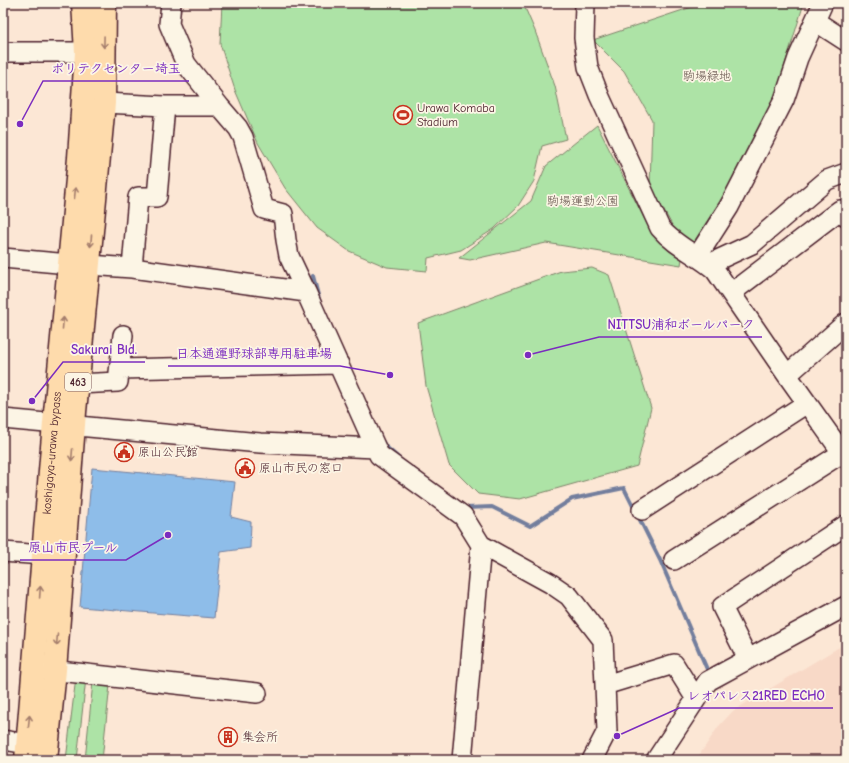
<svg xmlns="http://www.w3.org/2000/svg" width="849" height="763" font-family="'Comic Neue','Klee One',sans-serif">
<rect width="100%" height="100%" fill="#fce7d5"/>
<filter id="ink" filterUnits="userSpaceOnUse"><feTurbulence type="fractalNoise" baseFrequency=".025" numOctaves="2"/><feDisplacementMap in="SourceGraphic" scale="8" xChannelSelector="R" yChannelSelector="G"/><feConvolveMatrix kernelMatrix="1 2 1 2 8 2 1 2 1" color-interpolation-filters="sRGB"/></filter>
<g filter="url(#ink)">
<path fill="#f8d9c7" d="M846 643V760H696L718 727 733 711Z"/>
<path fill="#ade3a6" stroke="#7c8168" d="M222 3H523L535 31 555 86 566 139 542 146 534 181 518 206 494 229 461 250 428 258 427 271 387 267 349 251 317 228 285 188 258 143 235 90 220 44Z
M704 3H804L775 97 728 188 692 245 676 232 650 186 652 120 624 71 593 40Z
M597 125 649 228 669 251 682 259 681 265 546 243 470 260 459 258 531 201 546 166Z
M592 268 609 275 651 408 637 466 520 499 478 494 449 465 426 386 418 323 561 271Z
M76 677 86 678 77 760H66Z
M93 682 110 685 102 760H85Z"/>
<path fill="#8ebde9" stroke="#737e9d" d="M92 468 235 482 231 517 251 522 250 548 221 552 214 618 80 607Z"/>
<g fill="none" stroke-linecap="round" stroke-linejoin="round">
<path stroke="#737e9d" stroke-width="4" d="M313 276 320 303
M383 442 385 446 401 460
M464 507 466 508 492 507 530 526 572 499 624 488 660 560 709 674"/>
<defs>
<path id="minor" d="M171 3 169 24 186 64 220 107 238 128 243 137 264 209 283 214 286 240 289 256 306 292
M585 3 584 38 588 67 599 95 660 228C675 246 698 255 715 270L787 375 846 458
M815 21 846 41
M3 52H86
M104 103 165 106H219
M697 257 729 207 784 100 798 58 823 3
M3 258 69 264
M709 264 752 244 827 180 846 173
M89 265 132 268 306 292 379 455 463 516 481 545 550 583 569 596 603 640 607 731 592 760
M132 268 138 197H157L165 106
M731 293 840 210 846 216
M120 369 339 364
M787 375 846 323
M78 384 118 382 123 335
M3 419 260 443 376 448
M642 510 807 403
M3 552 43 555
M674 560 842 453
M748 659 722 607 846 525
M41 669 257 693
M605 685 674 664 696 699
M3 740 27 744
M462 760 481 545
M656 760 708 681 846 606"/>
<g id="highway">
<path id="s1" d="M26 760 54 423 79 158 86 52 83 3"/>
<path d="M46 760 55 670 75 412 104 103 105 3"/>
</g>
</defs>
<use href="#minor" stroke="#4a1f2b" stroke-width="22"/>
<use href="#highway" stroke="#4a1f2b" stroke-width="25"/>
<use href="#minor" stroke="#fcf5e5" stroke-width="19"/>
<use href="#highway" stroke="#fedbac" stroke-width="22"/>
</g>
<defs><path id="oneway-shaft" d="M-6 0H5M1.5-3L5.5 0L1.5 3" fill="none" stroke-width="1.6" stroke-linecap="round" stroke-linejoin="round"/></defs>
<g stroke="#a47d6c">
<use href="#oneway-shaft" transform="translate(104 42) rotate(91)"/>
<use href="#oneway-shaft" transform="translate(75 193) rotate(-84)"/>
<use href="#oneway-shaft" transform="translate(91 241) rotate(95)"/>
<use href="#oneway-shaft" transform="translate(63 323) rotate(-85)"/>
<use href="#oneway-shaft" transform="translate(72 455) rotate(95)"/>
<use href="#oneway-shaft" transform="translate(40 592) rotate(-86)"/>
<use href="#oneway-shaft" transform="translate(57 640) rotate(95)"/>
<use href="#oneway-shaft" transform="translate(29 721) rotate(-85)"/>
</g>
</g>
<defs>
<symbol id="stadium-ring" viewBox="-11 -11 22 22"><circle r="9.5" fill="#fcf5e5" stroke="#c8321e" stroke-width="1.5"/><path d="M0-5a6.5 5 0 1 0 0 10a6.5 5 0 1 0 0-10ZM-3.5-1.8h7v3.6h-7Z" fill="#c8321e"/></symbol>
<symbol id="civic-ring" viewBox="-11 -11 22 22"><circle r="9.5" fill="#fcf5e5" stroke="#c8321e" stroke-width="1.5"/><path d="M-.6-6.5H3V-4.5H.6V-3L4-1V1h2V6H-6V1h2V-1L-.6-3ZM-1.2 2.5V6h2.4V2.5Z" fill="#c8321e"/></symbol>
<symbol id="building-ring" viewBox="-11 -11 22 22"><circle r="9.5" fill="#fcf5e5" stroke="#c8321e" stroke-width="1.5"/><path d="M-4-6H4V6H1V3H-1V6H-4ZM-2.5-4.3h1.7v1.8h-1.7ZM.8-4.3h1.7v1.8H.8ZM-2.5-1h1.7V.8h-1.7ZM.8-1h1.7V.8H.8Z" fill="#c8321e"/></symbol>
</defs>
<g fill-rule="evenodd">
<use href="#stadium-ring" x="392" y="104" width="22" height="22"/>
<use href="#civic-ring" x="113" y="441" width="22" height="22"/>
<use href="#civic-ring" x="234" y="457" width="22" height="22"/>
<use href="#building-ring" x="217" y="726" width="22" height="22"/>
</g>
<g text-anchor="middle" dominant-baseline="central" stroke-width="3.5" stroke-linejoin="round" paint-order="stroke">
<rect fill="#fcf5e5" stroke="#7f5f63" stroke-width="1" x="65" y="373" width="26" height="18" rx="3"/>
<g font-size="11" font-weight="bold" fill="#4a1f2b">
<text x="78" y="382">463</text>
</g>
<g font-size="12" fill="#63504a" stroke="#fcf5e5">
<text x="707" y="76">駒場緑地</text>
<text x="583" y="201">駒場運動公園</text>
</g>
<g font-size="12" fill="#4a1f2b" stroke="#fcf5e5" text-anchor="start">
<text x="417" y="108">Urawa Komaba<tspan x="417" dy="14">Stadium</tspan></text>
<text x="138" y="452">原山公民館</text>
<text x="259" y="468">原山市民の窓口</text>
<text x="242" y="737">集会所</text>
</g>
<g font-size="12" fill="#4a1f2b" stroke="#fcf5e5">
<text stroke="none"><textPath href="#s1" startOffset="308">koshigaya-urawa bypass</textPath></text>
</g>
</g>
<path fill="none" stroke="#7b2cbf" stroke-width="1.5" d="M20 124L43 81H189M528 355L599 337H762M32 401L63 362H145M390 375L340 366H168M168 535L126 560H20M617 736L679 708H833"/>
<g fill="#7b2cbf" stroke="#fcf5e5" stroke-width="1.5">
<circle cx="20" cy="124" r="4"/>
<circle cx="528" cy="355" r="4"/>
<circle cx="32" cy="401" r="4"/>
<circle cx="390" cy="375" r="4"/>
<circle cx="168" cy="535" r="4"/>
<circle cx="617" cy="736" r="4"/>
</g>
<g font-size="13" text-anchor="middle" font-weight="bold" fill="#7b2cbf" stroke="#fcf5e5" stroke-width="3.5" stroke-linejoin="round" paint-order="stroke">
<text x="116" y="73">ポリテクセンター埼玉</text>
<text x="681" y="329">NITTSU浦和ボールパーク</text>
<text x="104" y="354">Sakurai Bld.</text>
<text x="254" y="358">日本通運野球部専用駐車場</text>
<text x="73" y="552">原山市民プール</text>
<text x="756" y="700">レオパレス21RED ECHO</text>
</g>
<rect width="849" height="763" fill="none" stroke="#fcf5e5" stroke-width="16"/>
<rect x="8" y="8" width="833" height="747" fill="none" stroke="#4a1f2b" stroke-width="1.5" filter="url(#ink)"/>
</svg>
